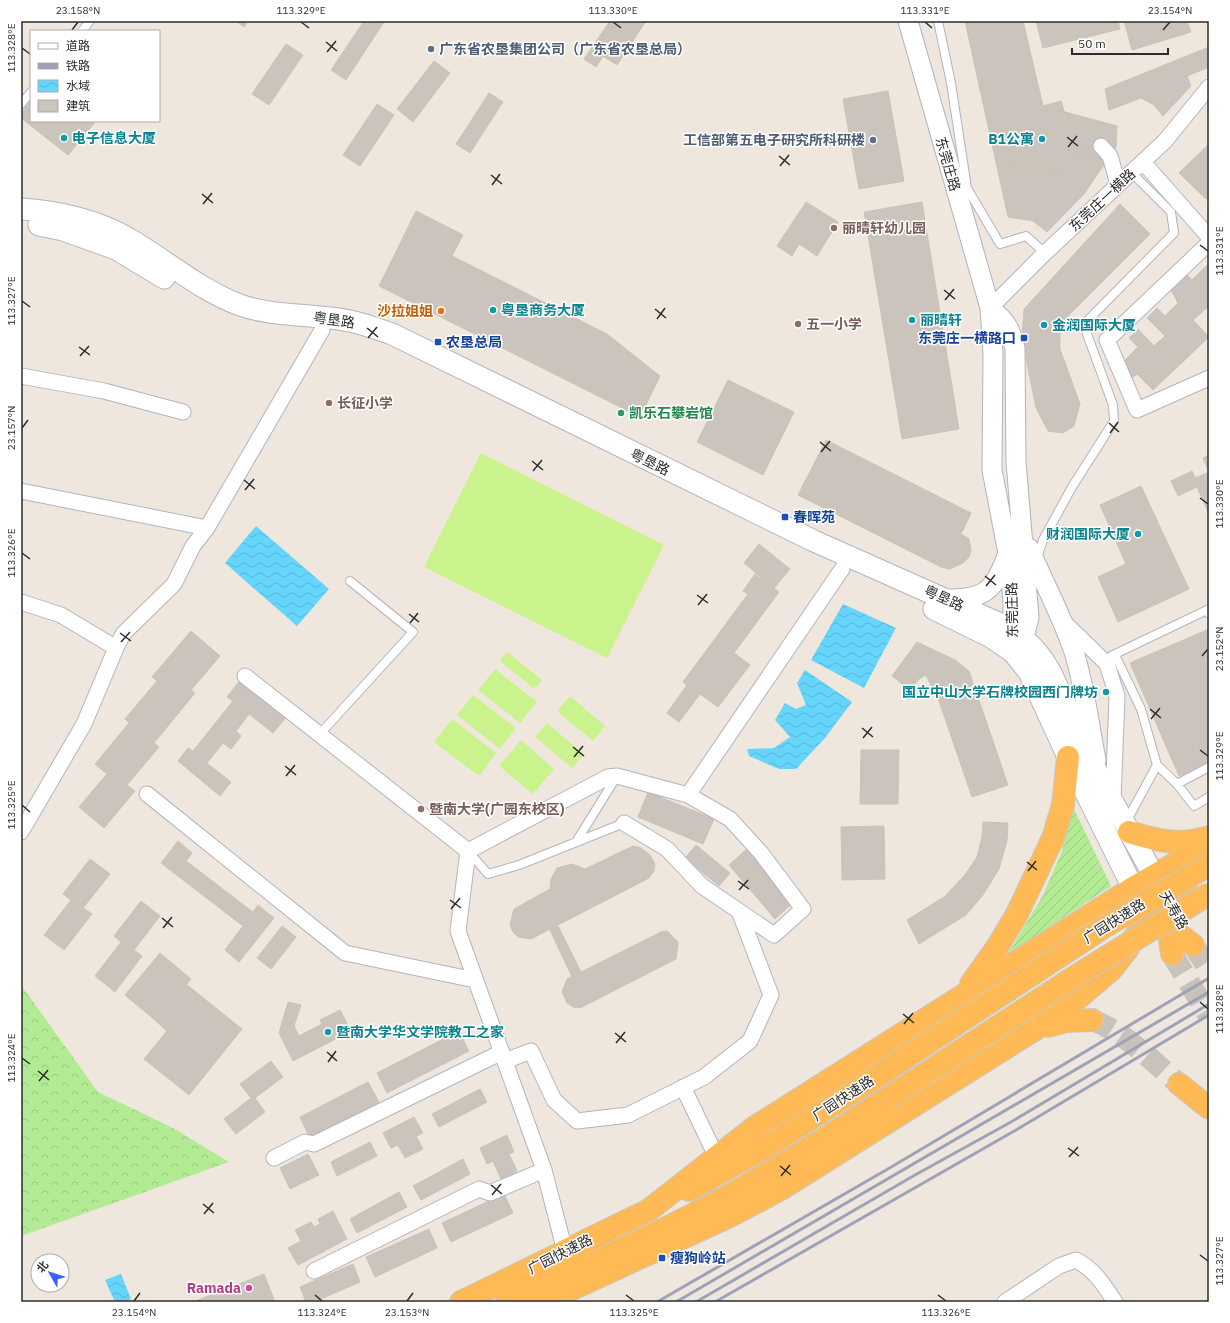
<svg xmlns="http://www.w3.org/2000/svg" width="1230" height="1323" font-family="'IBM Plex Sans','Noto Sans SC',sans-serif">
<defs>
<pattern id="forest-crowns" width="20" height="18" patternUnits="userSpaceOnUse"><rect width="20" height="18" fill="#b2eb93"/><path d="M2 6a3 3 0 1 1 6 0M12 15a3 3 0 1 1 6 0" fill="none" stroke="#99ca7f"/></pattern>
<pattern id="garden-furrows" width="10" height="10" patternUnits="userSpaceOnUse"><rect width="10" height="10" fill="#b2eb93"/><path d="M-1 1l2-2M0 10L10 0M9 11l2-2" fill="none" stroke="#99ca7f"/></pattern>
<pattern id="water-waves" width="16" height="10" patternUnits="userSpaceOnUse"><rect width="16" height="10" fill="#65d5fc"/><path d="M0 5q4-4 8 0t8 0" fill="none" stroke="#58b7d8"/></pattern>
</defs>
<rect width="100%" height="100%" fill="#efe7dd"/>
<path fill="url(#forest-crowns)" d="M21 985 98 1092 173 1128 229 1162 21 1236Z"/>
<path fill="url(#garden-furrows)" d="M1072 805 1111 886 1008 954 1043 895 1062 851Z"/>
<path fill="#caf38e" d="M481 453 664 545 607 658 424 567Z
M507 652 542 680 534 689 500 661Z
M495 669 537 702 520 723 478 690Z
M473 695 516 728 500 749 457 715Z
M570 696 605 726 593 741 557 711Z
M452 719 496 753 479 776 434 742Z
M547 723 584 754 572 768 535 737Z
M521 740 554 769 533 794 499 766Z"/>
<path fill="url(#water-waves)" d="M256 526 329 589 297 626 225 563Z
M843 604 896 628 864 688 811 660Z
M805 670 852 702 825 738 796 769H779L749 756 747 749 774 748 790 737 775 720 785 703 796 709 806 705 797 683Z
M121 1274 131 1299 124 1302H115L105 1280Z"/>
<path fill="#cac4bc" stroke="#cbc3b6" d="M236 21H248L244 27Z
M364 21 384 22 346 80 331 70Z
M610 21H646L617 65 603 56 596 67 584 59Z
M965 21H1023L1043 106 1117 126 1116 147 1084 194 1047 232 1033 221 1008 217Z
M1036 21H1118L1120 29 1043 48Z
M1124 21H1187L1191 32 1132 50Z
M286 44 303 55 269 105 252 94Z
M1209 47V67L1187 76 1191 86 1163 116 1154 105 1141 98 1109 110 1105 89Z
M434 61 450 73 413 122 397 109Z
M888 91 904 181 859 189 843 99Z
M489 93 503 102 470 153 456 144Z
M31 101V121H96L68 155 21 118V113Z
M1061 101 1066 117 1071 116 1083 125 1075 135 1076 143H1080L1082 159 1070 160 1069 170 1057 176 1055 168 1033 172 1031 177 1017 173 1013 154H1008L1009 134 1004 129 1029 102 1040 109 1043 106Z
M377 104 394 115 360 166 343 155Z
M1209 144V196L1206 199 1179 173Z
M806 202 838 222 817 256 799 244 792 256 777 246Z
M922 202 959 429 902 439 864 212Z
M1120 204 1150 234 1068 316 1060 334V349L1080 404 1074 426 1063 433 1048 431 1036 408 1022 339 1024 309Z
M416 211 463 235 452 256 607 334 660 376 645 407 636 415 379 286Z
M1207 265 1209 267V306L1193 320 1209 337 1153 390 1137 374 1131 379 1119 366 1138 347 1129 338 1138 329 1154 346 1165 336 1147 318 1157 308 1165 316 1178 303 1170 288 1185 273 1192 280Z
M728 380 794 412 763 475 697 442Z
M826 440 971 513 961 534 969 539 971 550 969 557 963 563 950 569 941 567 798 495Z
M1209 455V511L1208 512 1197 487 1178 496 1171 481 1192 471 1195 478 1209 472 1203 458Z
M1141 486 1189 589 1118 622 1098 577 1126 564 1100 505Z
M759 544 790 569 774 588 744 563Z
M755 574 779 592 734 653 750 665 718 707 700 694 679 722 667 713 687 685 683 682 748 594 743 591Z
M1209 629V763L1179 776 1130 663Z
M191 631 220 656 191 690 195 693 154 743 159 747 127 785 135 791 104 828 79 807 107 774 95 764 129 723 125 719 157 681 152 677Z
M917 642 955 660 969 671 1008 785 972 797 939 701 926 675 919 679 910 690 892 676Z
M241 679 287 716 273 733 249 714 236 731 241 736 231 749 223 743 207 763 231 782 220 796 178 761 188 748 193 751 233 701 227 697Z
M861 750H899L898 804H860Z
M648 792 714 819 703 844 638 817Z
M983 822 1008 823 1007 841 999 869 983 895 966 915 919 944 907 920 944 897 964 876 977 857 982 837Z
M884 826 885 879 842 880 841 827Z
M178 841 192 853 186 861 253 912 258 905 274 918 239 962 225 950 243 926 161 863Z
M696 845 730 873 719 886 685 858Z
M633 846 641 848 650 855 655 864 654 871 649 878 531 939 518 937 513 932 510 924 514 909 550 889 551 879 557 868 572 864 585 869Z
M749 847 795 901 775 919 729 865Z
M90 859 110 874 83 908 92 914 64 950 44 935 71 900 63 894Z
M141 901 160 916 134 950 142 956 115 992 95 976 121 942 114 936Z
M282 926 296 937 271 969 257 958Z
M558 926 581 972 572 977 550 930Z
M667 931 678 942 676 959 582 1007 575 1008 567 1003 562 992 567 979 661 932Z
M160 953 191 979 156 1021 125 995Z
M186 984 242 1029 189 1095 144 1059 167 1031 156 1021Z
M288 1002 301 1005 294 1026 299 1036 322 1024 320 1020 340 1010 351 1031 293 1061 279 1033Z
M459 1031 469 1051 387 1093 377 1073Z
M271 1061 283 1077 255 1098 265 1112 236 1134 224 1119 251 1098 240 1084Z
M368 1082 379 1102 310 1138 300 1117Z
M480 1089 487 1102 439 1127 432 1114Z
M414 1117 423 1133 416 1136 423 1149 405 1158 398 1145 391 1148 383 1133Z
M507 1135 514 1152 509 1154 517 1171 501 1179 493 1161 487 1164 480 1148Z
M370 1142 377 1156 337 1176 331 1162Z
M308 1154 319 1175 290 1189 280 1168Z
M463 1159 470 1174 421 1200 413 1186Z
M399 1192 407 1207 357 1233 350 1219Z
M504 1194 513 1213 451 1242 442 1223Z
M333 1211 347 1239 298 1265 288 1248 301 1241 295 1230 311 1222 314 1227 320 1224 318 1219Z
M429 1229 437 1248 375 1277 366 1257Z
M353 1264 360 1282 314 1302H306L300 1287Z
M264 1274 275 1302H193Z"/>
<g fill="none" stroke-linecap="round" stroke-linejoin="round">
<path stroke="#c8c2ba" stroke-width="22" stroke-dasharray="22 11" stroke-linecap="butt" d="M1193 945 1209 969
M1172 954 1209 1016
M1092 1020C1125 1032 1152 1061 1179 1084"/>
<defs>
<path id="service" d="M938 21 951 83 967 188 1000 244 1026 236 1045 253
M82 31 90 21
M21 104 31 92
M1037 558 1043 540 1072 487 1114 421 1113 405 1087 334V321L1174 233 1171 212 1131 172
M1115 655 1141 709 1157 765 1126 822
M1111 656 1207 610 1209 614
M319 735 413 632 350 581
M1157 765 1177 784 1209 767
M1177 784 1194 806 1209 797
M576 842 617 776
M468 851 488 874 519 865 624 823"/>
<path id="minor" d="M1101 146 1110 156 1118 184
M1143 162 1209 237
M1209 243 1107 340 1137 410 1209 378
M990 308 1045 253 1165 141 1209 87
M21 376 104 391 183 412
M21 491 207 528 193 546 174 584 123 634 116 648 61 615 21 602
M207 528 322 330
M1064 622 1107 664 1117 696 1113 801
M245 676 468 851 608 777 617 776 688 795 842 569
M147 794 345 953 475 980
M624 823 667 849 702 886 774 935 803 909 761 853 730 819 688 795
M21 832 84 724 116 648
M468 851 458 931 544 1170 565 1251
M505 1061 531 1051 554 1100 577 1121 628 1115 704 1077 750 1041 771 995 739 911
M683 1087 716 1156
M274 1158 305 1142 314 1144 502 1052
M314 1271 479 1189 490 1193 544 1170
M1005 1302 1059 1266 1076 1260C1095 1270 1104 1285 1115 1302"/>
<path id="tertiary" d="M908 21 990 308 993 354 992 470 1010 564 1013 604V646
M990 308C1006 321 1010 327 1015 348L1016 462 1029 617 1024 638 1014 650
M1029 548C1044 583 1062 616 1074 652 1085 687 1089 724 1096 760
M946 599C985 599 994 591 1007 556"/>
<path id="secondary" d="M21 209C58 211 100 221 131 240 168 262 200 290 240 305 277 318 317 313 354 322 367 325 380 330 392 334L814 541 996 622C1023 637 1034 644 1050 671L1099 777 1154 876
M39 225 63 230 116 249 164 278
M934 609 991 637 1013 652 1029 672 1068 757 1133 888"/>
<path id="trunk" d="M1129 832C1158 841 1179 846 1209 837
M1148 915 1160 920 1193 945
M1172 954C1165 915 1169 904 1193 873
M971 984 998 946 1017 914 1053 838 1063 805 1068 757
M1048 1026 1067 1021 1092 1020
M1179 1084 1209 1108
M689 1190 766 1147 873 1079
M565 1251 649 1210 755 1127 1133 888 1209 844
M461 1302 578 1245
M507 1302C580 1268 655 1236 726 1197 781 1167 834 1133 886 1099
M544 1302 732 1215 781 1189 1058 1015 1111 970 1126 951 1149 915 1153 902 1154 876"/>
</defs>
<use href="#service" stroke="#b1b4c1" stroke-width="10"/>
<use href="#minor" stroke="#b1b4c1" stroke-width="17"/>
<use href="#tertiary" stroke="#b1b4c1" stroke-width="21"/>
<use href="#secondary" stroke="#b1b4c1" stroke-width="23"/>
<use href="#trunk" stroke="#c8c8c8" stroke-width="24"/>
<use href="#service" stroke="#fff" stroke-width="8"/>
<use href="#minor" stroke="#fff" stroke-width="15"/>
<use href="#tertiary" stroke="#fff" stroke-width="19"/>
<use href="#secondary" stroke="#fff" stroke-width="21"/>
<use href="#trunk" stroke="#ffba55" stroke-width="22"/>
<path stroke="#9ea2b8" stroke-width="3" d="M657 1302 893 1166 1209 978
M676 1302 1209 992
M696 1302 915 1175 1011 1122 1209 1004
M715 1302 1016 1130 1209 1015"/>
<defs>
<path id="trunk-bridge" d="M873 1079 1104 927 1209 865
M886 1099 1079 974 1209 894"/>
</defs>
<use href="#trunk-bridge" stroke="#c8c8c8" stroke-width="24" stroke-linecap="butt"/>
<use href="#trunk-bridge" stroke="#ffba55" stroke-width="22"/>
</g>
<path fill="none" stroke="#2c2c2c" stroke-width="1.5" d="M301 22 309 28M613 22 621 28M925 22 932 28M72 30 78 22M1163 30 1170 22M326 42 337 51M22 48 30 54M327 52 336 41M1067 137 1078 146M1068 147 1077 136M779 156 790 165M780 166 789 155M491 175 502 184M492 185 500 174M202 194 213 203M203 204 212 193M1200 245 1208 251M944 290 955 299M945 300 954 289M22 301 30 307M655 309 666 318M657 319 665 308M367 328 378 337M368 338 377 327M79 347 90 355M80 356 89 346M1109 423 1119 432M22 428 28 420M1110 433 1118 422M820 442 831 451M821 452 830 441M532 461 543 470M533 471 542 460M244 480 255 489M245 490 254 479M1200 498 1208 504M22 553 30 559M985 576 996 585M986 586 995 575M697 595 708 603M698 605 707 594M409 614 419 622M410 623 418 613M120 633 131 641M121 642 130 632M1202 656 1208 649M1150 709 1161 718M1151 719 1160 708M862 728 873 737M863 738 872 727M573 747 584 756M1200 750 1208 756M574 757 583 746M285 766 296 775M286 776 295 765M22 805 30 812M1027 862 1037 870M1028 871 1036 861M738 881 749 889M739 890 748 880M450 900 461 908M451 909 460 898M162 918 173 927M163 928 172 917M1200 1002 1208 1009M903 1014 914 1023M904 1024 913 1013M615 1033 626 1042M616 1043 625 1032M327 1052 337 1061M22 1058 30 1064M328 1062 336 1051M38 1071 49 1080M39 1081 48 1070M1068 1148 1079 1156M1069 1157 1078 1147M780 1166 791 1175M781 1176 790 1165M491 1185 502 1194M492 1195 501 1184M203 1204 214 1213M204 1214 213 1203M1200 1255 1208 1261M315 1295 322 1301M626 1295 634 1301M938 1295 946 1301M134 1301 140 1293M407 1301 413 1293"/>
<g fill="#5c6f8a" stroke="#fff" stroke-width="1.5">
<circle cx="431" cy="49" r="4"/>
<circle cx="873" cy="140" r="4"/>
</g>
<g fill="#0f9aa8" stroke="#fff" stroke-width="1.5">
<circle cx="64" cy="138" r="4"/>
<circle cx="1042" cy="139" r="4"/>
<circle cx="493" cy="310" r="4"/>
<circle cx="912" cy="320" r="4"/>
<circle cx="1044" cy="325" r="4"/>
<circle cx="1138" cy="534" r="4"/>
<circle cx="1106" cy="692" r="4"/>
<circle cx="328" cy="1032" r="4"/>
</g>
<g fill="#8d6e63" stroke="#fff" stroke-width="1.5">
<circle cx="834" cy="228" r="4"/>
<circle cx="798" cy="324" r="4"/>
<circle cx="329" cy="403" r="4"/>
<circle cx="421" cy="809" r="4"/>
</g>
<circle fill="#e8710a" stroke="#fff" stroke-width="1.5" cx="441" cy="311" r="4"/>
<g fill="#1a4fb4" stroke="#fff" stroke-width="1.5">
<rect x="1020" y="334" width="8" height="8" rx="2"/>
<rect x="434" y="338" width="8" height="8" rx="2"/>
<rect x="781" y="513" width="8" height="8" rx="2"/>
<rect x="658" y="1254" width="8" height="8" rx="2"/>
</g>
<circle fill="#2e9e5b" stroke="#fff" stroke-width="1.5" cx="621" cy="413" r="4"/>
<circle fill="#d1479c" stroke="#fff" stroke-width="1.5" cx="249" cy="1288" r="4"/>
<g text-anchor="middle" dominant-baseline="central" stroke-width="3" stroke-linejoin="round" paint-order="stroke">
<g font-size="14" font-weight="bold" fill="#4e5e75" stroke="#fff" text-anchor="start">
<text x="439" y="49">广东省农垦集团公司（广东省农垦总局）</text>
<text x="865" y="140" text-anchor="end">工信部第五电子研究所科研楼</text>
</g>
<g font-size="14" font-weight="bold" fill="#0d838f" stroke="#fff" text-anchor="start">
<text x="72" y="138">电子信息大厦</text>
<text x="1034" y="139" text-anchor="end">B1公寓</text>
<text x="501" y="310">粤垦商务大厦</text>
<text x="920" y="320">丽晴轩</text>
<text x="1052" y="325">金润国际大厦</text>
<text x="1130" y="534" text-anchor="end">财润国际大厦</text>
<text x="1098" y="692" text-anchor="end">国立中山大学石牌校园西门牌坊</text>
<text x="336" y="1032">暨南大学华文学院教工之家</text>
</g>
<g font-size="14" fill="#2c2c2c" stroke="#fff">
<text transform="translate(948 164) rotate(74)">东莞庄路</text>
<text transform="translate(1102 200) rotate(-43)">东莞庄一横路</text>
<text transform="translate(334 320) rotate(8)">粤垦路</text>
<text transform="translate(650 462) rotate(26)">粤垦路</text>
<text transform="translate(944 598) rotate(24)">粤垦路</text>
<text transform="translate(1012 610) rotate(-91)">东莞庄路</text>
<text transform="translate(1174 910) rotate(60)">天寿路</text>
<text transform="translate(1114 921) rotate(-32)">广园快速路</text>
<text transform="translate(843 1098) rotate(-33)">广园快速路</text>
<text transform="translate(560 1254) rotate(-27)">广园快速路</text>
</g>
<g font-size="14" font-weight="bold" fill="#785e54" stroke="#fff" text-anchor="start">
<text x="842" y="228">丽晴轩幼儿园</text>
<text x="806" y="324">五一小学</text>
<text x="337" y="403">长征小学</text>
<text x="429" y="809">暨南大学(广园东校区)</text>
</g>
<g font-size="14" font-weight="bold" fill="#c56008" stroke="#fff" text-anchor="end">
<text x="433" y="311">沙拉姐姐</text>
</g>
<g font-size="14" font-weight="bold" fill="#164399" stroke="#fff" text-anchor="start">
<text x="1016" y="338" text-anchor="end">东莞庄一横路口</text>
<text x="446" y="342">农垦总局</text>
<text x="793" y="517">春晖苑</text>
<text x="670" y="1258">瘦狗岭站</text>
</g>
<g font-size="14" font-weight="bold" fill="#27864d" stroke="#fff" text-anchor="start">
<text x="629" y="413">凯乐石攀岩馆</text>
</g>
<g font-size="14" font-weight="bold" fill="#b23c85" stroke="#fff" text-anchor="end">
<text x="241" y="1288">Ramada</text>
</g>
</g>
<rect width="1230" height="1323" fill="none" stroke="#ffffff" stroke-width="44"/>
<rect x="30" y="30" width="130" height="92" fill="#ffffff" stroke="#ababab"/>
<rect x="38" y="43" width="20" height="6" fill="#ffffff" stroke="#ababab"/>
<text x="66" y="50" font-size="12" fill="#2c2c2c">道路</text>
<rect x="38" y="63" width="20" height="6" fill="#9ea2b8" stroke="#ababab"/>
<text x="66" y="70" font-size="12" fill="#2c2c2c">铁路</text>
<rect x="38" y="80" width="20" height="12" fill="url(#water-waves)" stroke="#ababab"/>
<text x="66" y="90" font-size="12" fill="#2c2c2c">水域</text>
<rect x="38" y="100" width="20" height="12" fill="#cac4bc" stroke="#ababab"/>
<text x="66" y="110" font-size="12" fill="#2c2c2c">建筑</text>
<g transform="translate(50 1273) rotate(309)"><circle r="19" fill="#ffffff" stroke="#ababab"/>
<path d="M0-3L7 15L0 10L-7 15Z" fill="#3a60ff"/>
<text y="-6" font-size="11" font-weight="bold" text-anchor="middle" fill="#2c2c2c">北</text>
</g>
<path d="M1072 48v6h96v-6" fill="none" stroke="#2c2c2c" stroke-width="2"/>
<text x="1078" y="48" font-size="12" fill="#2c2c2c" stroke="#ffffff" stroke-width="3" paint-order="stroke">50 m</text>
<rect x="22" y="22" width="1186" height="1279" fill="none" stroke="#2c2c2c" stroke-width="1.5"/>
<g font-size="10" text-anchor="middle" fill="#2c2c2c">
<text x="78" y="14">23.158°N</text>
<text x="301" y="14">113.329°E</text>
<text x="613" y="14">113.330°E</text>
<text x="925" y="14">113.331°E</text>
<text x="1170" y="14">23.154°N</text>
<text transform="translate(11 48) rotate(-90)" y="4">113.328°E</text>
<text transform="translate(1219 251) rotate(-90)" y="4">113.331°E</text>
<text transform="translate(11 301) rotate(-90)" y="4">113.327°E</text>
<text transform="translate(11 428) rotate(-90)" y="4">23.157°N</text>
<text transform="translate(1219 504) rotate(-90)" y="4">113.330°E</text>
<text transform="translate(11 553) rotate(-90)" y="4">113.326°E</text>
<text transform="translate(1219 649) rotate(-90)" y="4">23.152°N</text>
<text transform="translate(1219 756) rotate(-90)" y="4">113.329°E</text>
<text transform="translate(11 805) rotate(-90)" y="4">113.325°E</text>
<text transform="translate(1219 1009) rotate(-90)" y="4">113.328°E</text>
<text transform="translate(11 1058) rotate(-90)" y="4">113.324°E</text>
<text transform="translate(1219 1261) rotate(-90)" y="4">113.327°E</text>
<text x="134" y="1316">23.154°N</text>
<text x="322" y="1316">113.324°E</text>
<text x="407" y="1316">23.153°N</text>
<text x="634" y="1316">113.325°E</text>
<text x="946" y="1316">113.326°E</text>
</g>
</svg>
